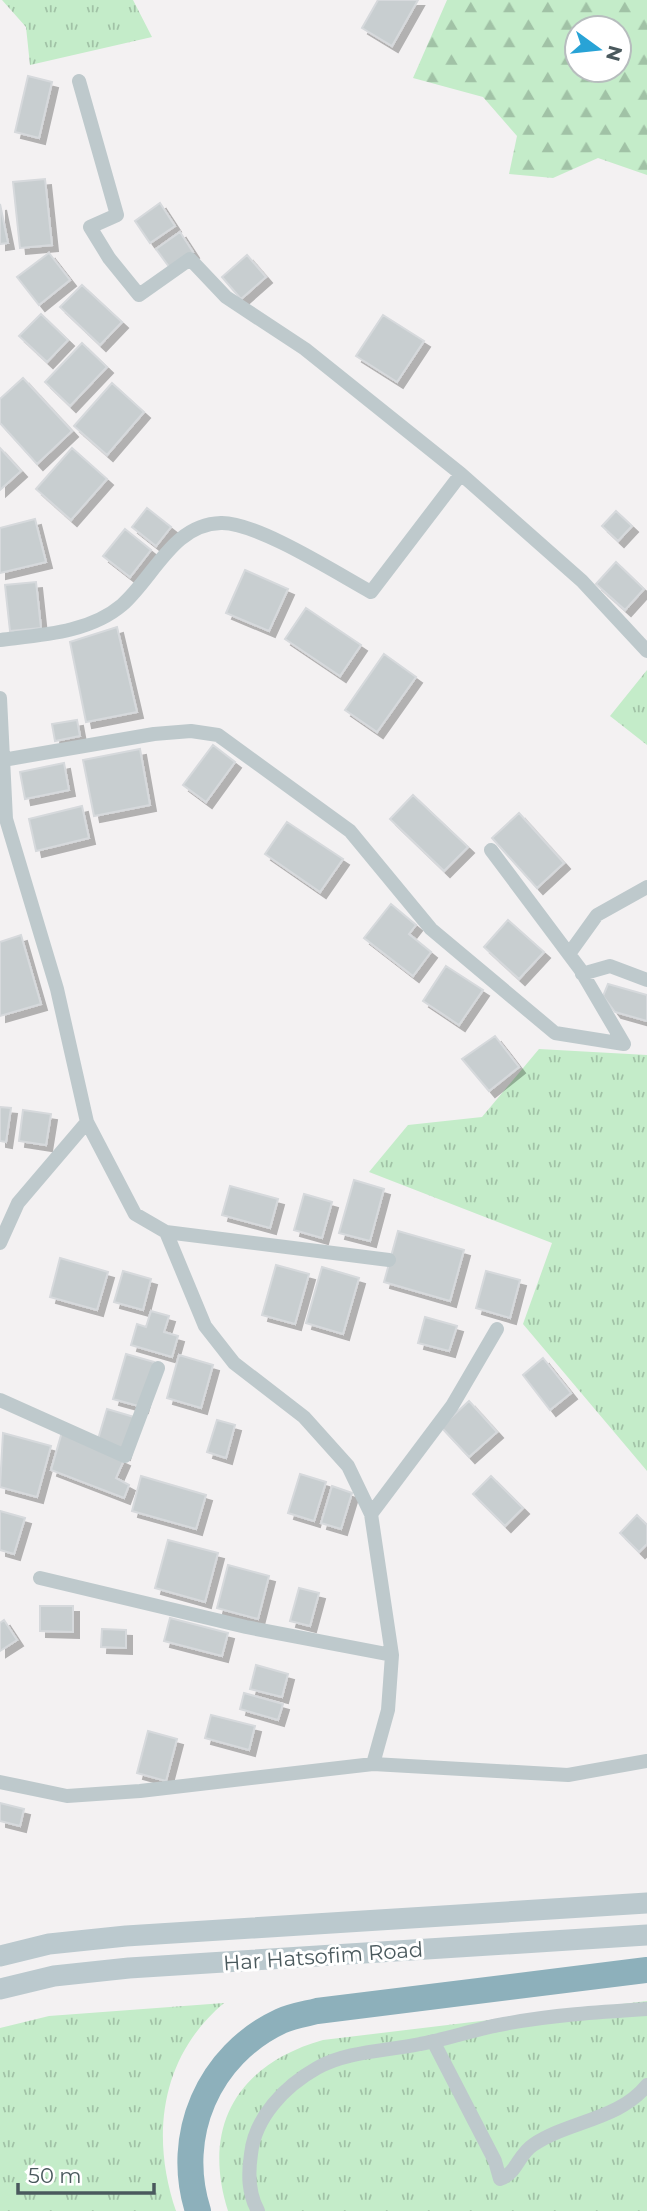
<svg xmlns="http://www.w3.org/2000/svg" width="647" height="2211" font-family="Montserrat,sans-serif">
<defs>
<pattern id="grass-tufts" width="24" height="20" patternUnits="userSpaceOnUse" patternTransform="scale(1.75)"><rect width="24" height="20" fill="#c4ecc9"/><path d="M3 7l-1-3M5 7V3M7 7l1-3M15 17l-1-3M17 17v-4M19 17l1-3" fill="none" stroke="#a1c2a6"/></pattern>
<pattern id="forest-firs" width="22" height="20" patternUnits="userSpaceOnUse" patternTransform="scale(1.75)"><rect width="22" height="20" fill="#c4ecc9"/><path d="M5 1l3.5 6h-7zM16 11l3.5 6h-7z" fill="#a1c2a6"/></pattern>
<filter id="shadow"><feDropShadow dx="6" dy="6" stdDeviation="0" flood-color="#0004"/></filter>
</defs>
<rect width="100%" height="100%" fill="#f3f1f2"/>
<path fill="url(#grass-tufts)" d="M2 0H133L152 37 30 65 26 27Z
M647 670V745L610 716Z
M539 1049 647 1055V1471L523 1324 552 1243 369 1172 408 1125 482 1117Z
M647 2001V2211H228C201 2126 238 2064 323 2040Z
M224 2003C161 2056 150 2135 176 2211H0V2028L49 2016Z"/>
<path fill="url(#forest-firs)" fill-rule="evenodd" d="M447 0H647V175L598 158 553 178 509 174 517 136 483 97 413 78ZM577 28H619V70H577Z"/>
<path fill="#c8ced0" stroke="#d6d9dc" stroke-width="2" filter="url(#shadow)" d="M378 0H418L392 46 362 28Z
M28 76 52 82 39 138 15 132Z
M45 179 52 245 20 248 13 182Z
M160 203 175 226 150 243 135 221Z
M0 204 8 243 0 244Z
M180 232 193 252 170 268 156 249Z
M49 253 70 280 39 305 17 277Z
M247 255 266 277 241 299 222 277Z
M82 285 122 322 100 345 60 307Z
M41 314 68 340 47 362 19 336Z
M383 315 424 341 397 382 356 356Z
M82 343 107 367 70 406 45 382Z
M23 378 72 431 37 464 0 423V399Z
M112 383 144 412 107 455 74 426Z
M0 448 21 471 0 490Z
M72 448 107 479 71 520 36 489Z
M147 508 171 527 156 546 132 527Z
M616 511 632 526 618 541 602 526Z
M35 519 46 562 0 573V528Z
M125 529 151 550 130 577 103 556Z
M616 562 644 589 625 610 596 584Z
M245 570 288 589 269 631 226 613Z
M36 582 41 628 10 631 5 585Z
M306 608 361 645 340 676 285 639Z
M117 627 137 712 86 722 70 642Z
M384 654 416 677 377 732 345 710Z
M77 720 80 736 55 741 52 724Z
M213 745 235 762 206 802 183 785Z
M140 749 150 805 94 816 83 760Z
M64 763 69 790 25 799 20 772Z
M413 795 468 847 444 871 390 819Z
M82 806 89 838 36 851 29 819Z
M519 813 564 863 537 888 492 838Z
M287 822 343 859 320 892 265 854Z
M391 904 416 925 409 934 431 952 413 976 364 938Z
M508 920 544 952 519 979 484 947Z
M21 935 41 1004 0 1016V942Z
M446 966 483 990 459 1025 423 1001Z
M608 984 647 995V1021L615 1012 603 996Z
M495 1036 519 1067 489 1091 462 1059Z
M0 1107 11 1108 6 1142 0 1141Z
M23 1110 51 1114 46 1145 19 1141Z
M354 1180 384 1189 370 1241 339 1233Z
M230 1186 278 1199 270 1228 222 1215Z
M304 1194 332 1202 322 1238 294 1230Z
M398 1231 464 1250 450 1301 384 1282Z
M60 1258 108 1272 97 1310 50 1297Z
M276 1265 309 1274 295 1324 262 1315Z
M322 1267 359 1278 343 1334 306 1323Z
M123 1271 151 1279 143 1310 114 1302Z
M486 1271 520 1280 510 1318 476 1308Z
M151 1311 169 1316 164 1332 178 1336 172 1357 131 1345 137 1324 146 1327Z
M425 1317 457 1326 449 1351 418 1343Z
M126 1354 154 1362 142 1407 113 1399Z
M179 1355 213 1365 201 1408 167 1398Z
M543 1358 571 1393 550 1410 523 1375Z
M469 1401 497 1432 469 1457 441 1427Z
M107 1409 134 1417 124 1454 96 1446Z
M217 1420 235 1425 226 1458 207 1452Z
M62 1432 124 1460 116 1478 129 1485 124 1498 51 1470Z
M3 1433 51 1446 37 1497 0 1487Z
M300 1474 326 1482 314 1521 288 1513Z
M141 1476 206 1495 196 1529 132 1511Z
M491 1476 523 1508 505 1526 473 1494Z
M332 1486 352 1493 341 1529 321 1523Z
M0 1511 25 1518 14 1554 0 1550Z
M637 1515 647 1525V1544L639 1552 620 1533Z
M168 1540 218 1553 205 1602 155 1588Z
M228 1565 269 1576 258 1619 217 1608Z
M299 1588 319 1593 310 1626 290 1621Z
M40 1606H73V1632L40 1631Z
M170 1618 228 1633 222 1656 164 1641Z
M4 1620 17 1640 0 1651V1623Z
M102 1629 126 1630V1648L101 1647Z
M256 1665 288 1674 282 1697 250 1689Z
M244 1693 283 1704 278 1720 240 1709Z
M211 1715 255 1726 249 1750 205 1738Z
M148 1731 177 1739 166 1781 137 1773Z
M0 1803 24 1809 20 1826 0 1821Z"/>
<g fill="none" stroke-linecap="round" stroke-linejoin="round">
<path stroke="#bec9cc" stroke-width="14" d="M79 81 117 215 90 227 109 258 139 295 190 259 226 297 305 349 461 474 582 581 647 651
M0 640C41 635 89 633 122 605 154 577 173 524 221 523 257 522 338 574 371 592L461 474
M0 698 6 819 57 989 87 1122 135 1214 166 1232 389 1260
M3 760 154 734 191 731 218 735 350 831 431 929 555 1033 624 1044
M491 850 580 969 624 1044
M569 954 597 915 647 887
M582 974 610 966 647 980
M166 1232 205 1326 234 1363 304 1417 348 1466 371 1514 392 1655 388 1710 373 1764
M0 1243 18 1203 87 1122
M0 1400 125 1456 158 1368
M371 1514 452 1406 497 1329
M40 1578 246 1627 392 1655
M0 1782 67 1796 140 1791 373 1764 568 1775 647 1761
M433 2041 495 2161 500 2179C517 2173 518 2155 533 2145 568 2121 619 2120 647 2085
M258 2211C248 2193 248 2174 251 2154 255 2117 285 2086 317 2068 347 2051 387 2051 420 2044 448 2039 476 2029 504 2024 551 2015 599 2012 647 2009"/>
<path stroke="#bbc9ce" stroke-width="21" d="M0 1956 49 1944 126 1936 647 1903
M0 1989 54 1976 129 1968 647 1935"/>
<path stroke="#8db0bb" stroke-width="26" d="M198 2211C174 2136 208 2055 281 2021 292 2016 305 2014 317 2011L647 1970"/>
</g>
<g text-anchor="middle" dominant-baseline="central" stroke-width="6" stroke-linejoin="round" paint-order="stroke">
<g font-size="21" fill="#4a595d" stroke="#fff">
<text transform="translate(323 1956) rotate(-4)">Har Hatsofim Road</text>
</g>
</g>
<g transform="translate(598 49) rotate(105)"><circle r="33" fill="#ffffff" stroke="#b7bdbe" stroke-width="2"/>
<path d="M0-5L12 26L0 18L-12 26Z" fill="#28a3d6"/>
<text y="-10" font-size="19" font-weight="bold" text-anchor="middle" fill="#4a595d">N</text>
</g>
<path d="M18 2183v10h136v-10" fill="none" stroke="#4a595d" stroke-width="3.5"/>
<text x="28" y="2183" font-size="21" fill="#4a595d" stroke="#ffffff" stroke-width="5" paint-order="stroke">50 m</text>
</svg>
